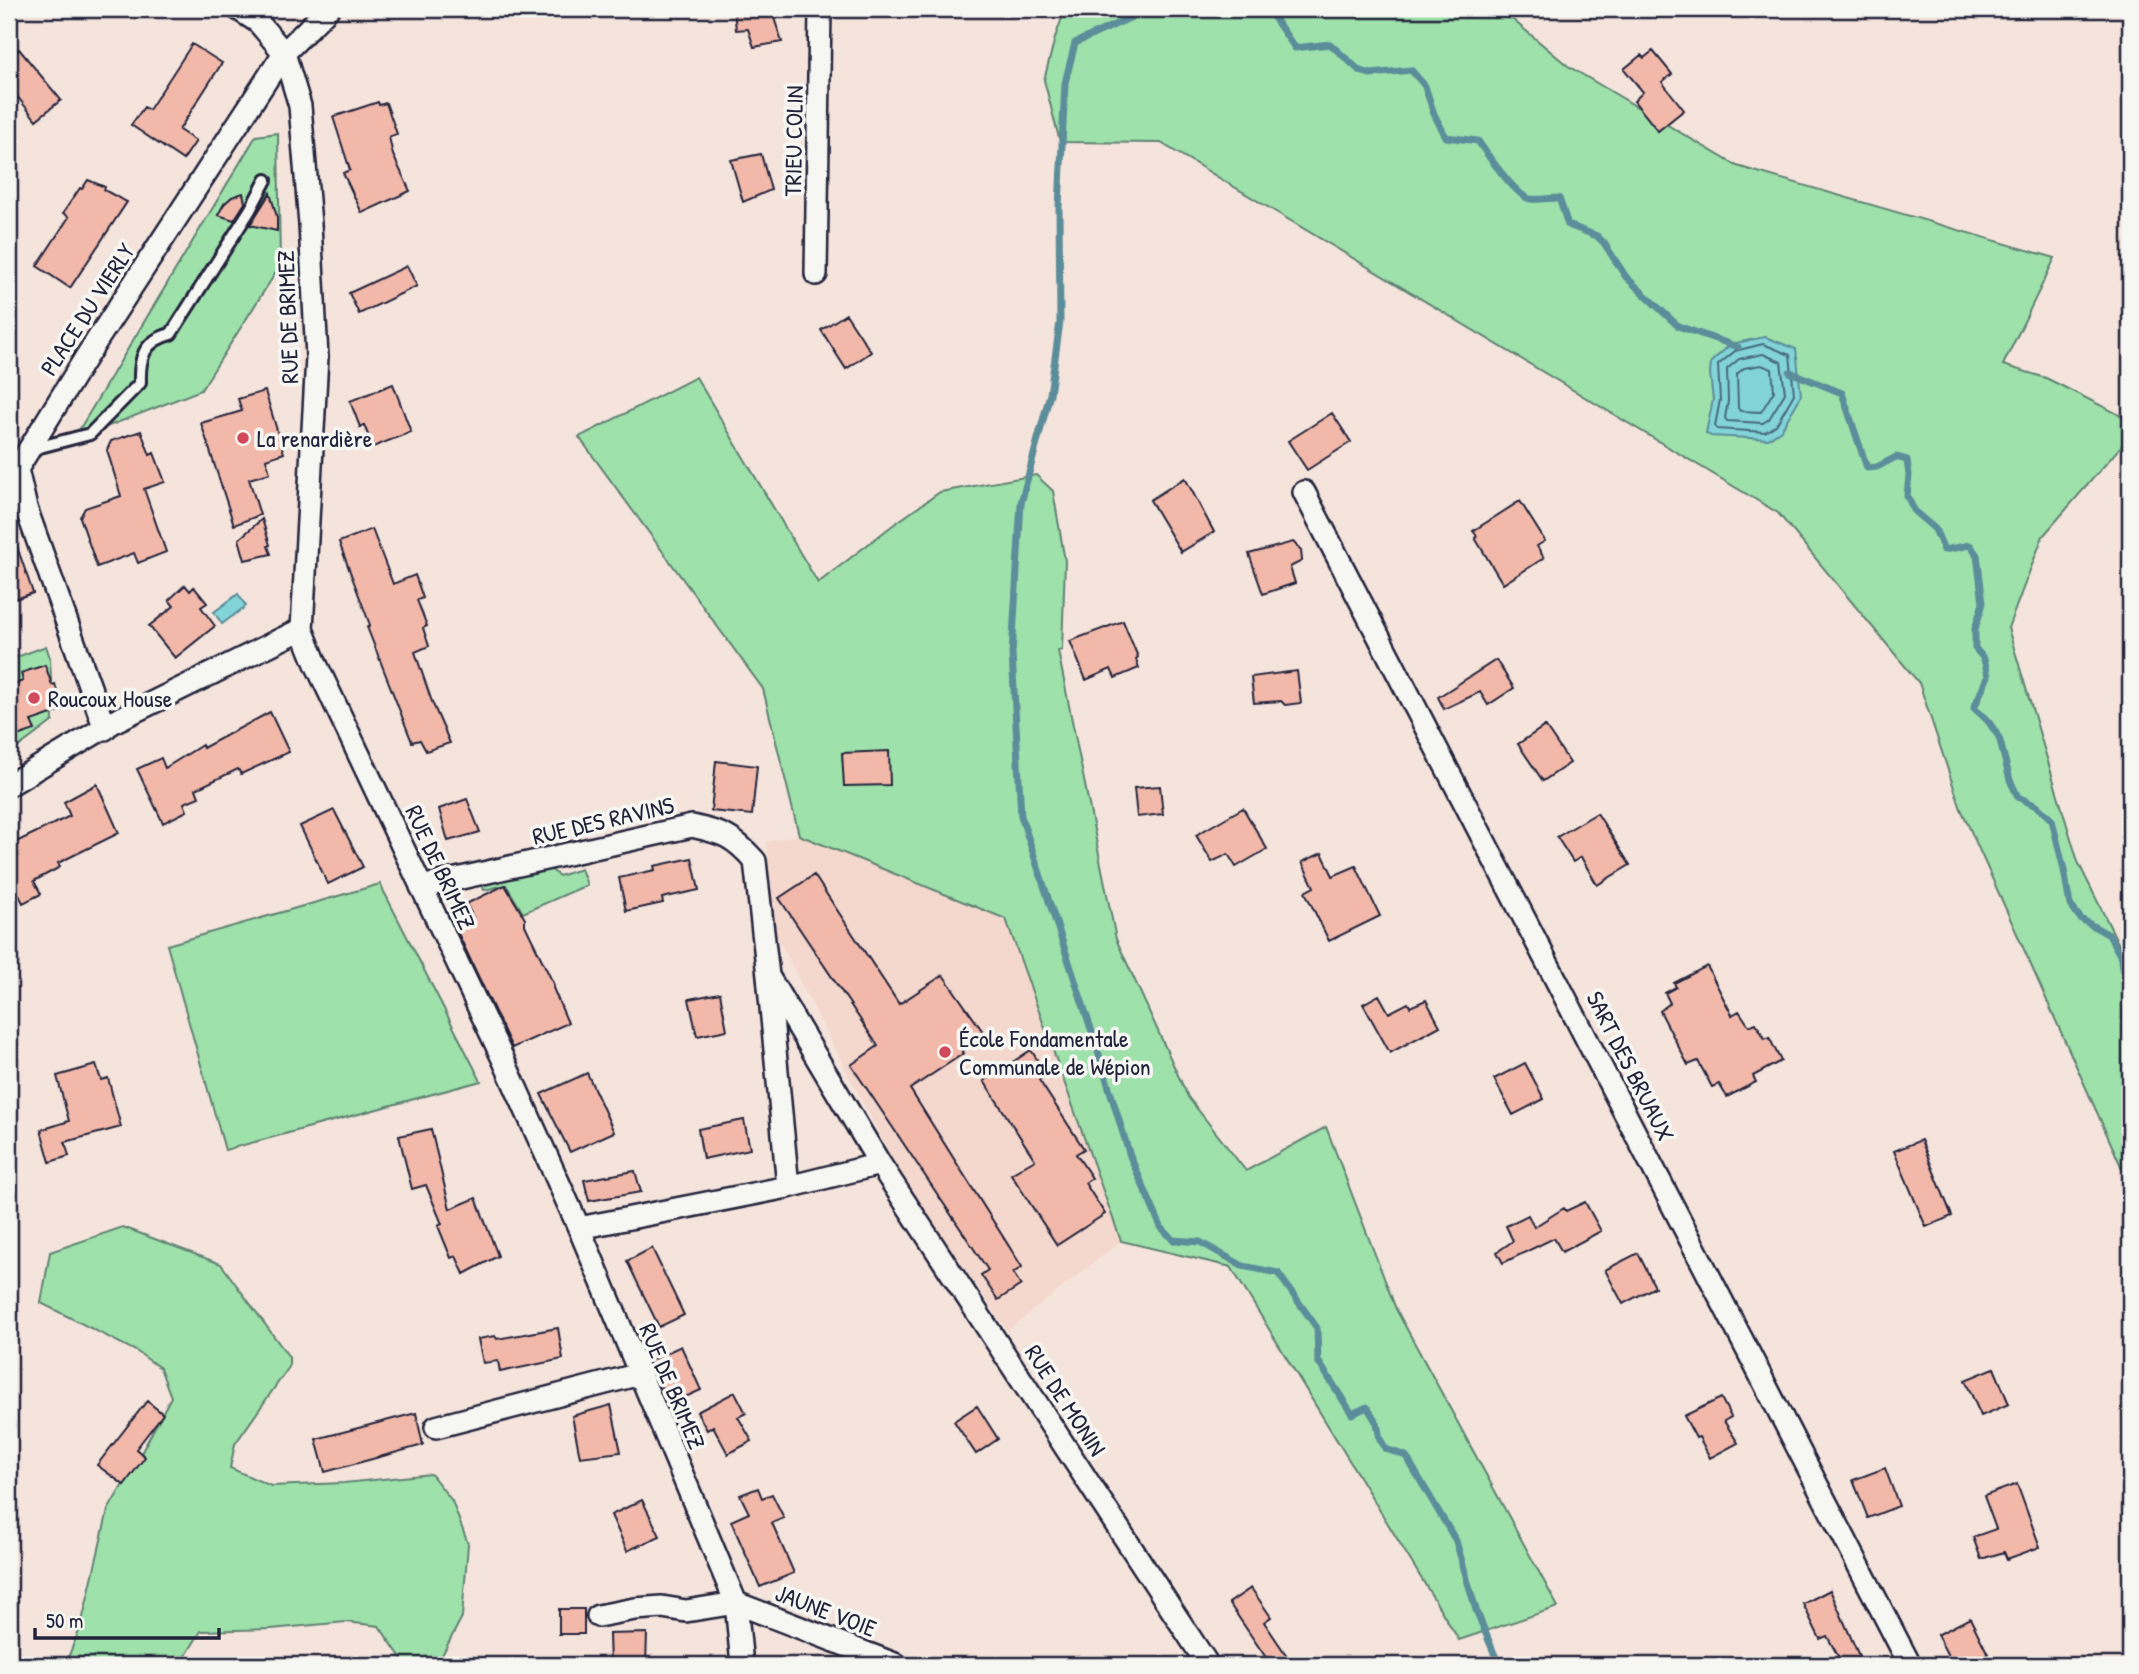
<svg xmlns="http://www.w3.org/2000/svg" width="2139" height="1674" font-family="'Patrick Hand',sans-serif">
<rect width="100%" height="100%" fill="#f5e4dc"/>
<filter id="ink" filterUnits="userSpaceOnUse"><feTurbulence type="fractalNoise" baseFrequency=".0143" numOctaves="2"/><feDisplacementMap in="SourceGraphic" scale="14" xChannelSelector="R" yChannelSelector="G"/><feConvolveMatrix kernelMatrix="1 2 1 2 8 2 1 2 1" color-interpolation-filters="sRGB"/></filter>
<g filter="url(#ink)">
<path fill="#f4d7cd" d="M799 835 1006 919 1121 1241 1007 1331 897 1168 776 935 766 842Z"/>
<path fill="#9ee1ab" stroke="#608273" stroke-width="2" d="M1065 9H1500L1568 66 1737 166 2055 258 2003 365 2046 378 2130 420V436L2043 536 2008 628 2078 862 2130 967V1186L1961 809 1919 683 1778 513 1161 143 1060 142 1044 80 1055 38Z
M278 133 280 266 201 390 73 440 256 136Z
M696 377 818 583 893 525 940 492 1036 475 1053 491 1065 561 1062 650 1058 651 1116 939 1188 1097 1246 1171 1326 1127 1396 1309 1558 1607 1459 1640 1231 1267 1121 1241 1006 919 799 835 763 689 579 437Z
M46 646 50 658 53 721 9 754V660Z
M548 867 559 876 581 869 587 885 523 913 506 885 484 890 482 884Z
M380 884 481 1081 225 1150 167 945Z
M123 1227 221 1264 289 1357V1367L235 1444 230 1468 271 1486 344 1483 431 1474 452 1501 468 1544 462 1617 437 1665H406L379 1626 346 1622 271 1629 201 1631 180 1665H65L81 1626 108 1510 139 1457 171 1397 160 1368 136 1351 41 1303 50 1252Z"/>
<path fill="#82d4d9" stroke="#5c8d9a" stroke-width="2" d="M1765 337 1796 349 1801 396 1781 430 1768 439 1711 436 1706 433 1713 400 1710 374 1711 362 1731 344Z
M238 594 246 606 222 624 214 612Z"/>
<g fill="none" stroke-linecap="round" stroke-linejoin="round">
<path stroke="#48697a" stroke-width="2" d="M1763 344 1790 355 1794 394 1776 425 1765 432 1717 429 1715 426 1720 400 1718 365 1735 351Z
M1763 354 1781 362 1785 393 1769 419 1763 423 1727 421 1725 418 1728 401 1727 369 1739 359Z
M1761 365 1772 369 1774 391 1761 412 1740 411 1738 408 1737 374 1744 368Z"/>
<path stroke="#5c8d9a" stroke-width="7" d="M1149 9 1075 43 1065 83 1059 207 1060 322 1050 394 1021 503 1012 654 1021 816 1092 1032 1130 1156 1161 1227 1173 1240 1200 1242 1243 1266 1278 1273 1317 1328 1318 1361 1352 1414 1367 1407 1377 1423 1380 1439 1386 1449 1406 1456 1456 1541 1476 1610 1499 1665
M1268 9 1295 48 1330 44 1360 71 1371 74 1411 70 1425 86 1434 114 1446 137 1478 141C1486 153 1517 197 1530 199 1539 200 1550 198 1559 198L1568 225 1597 236 1604 243 1626 277 1678 326 1738 347
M1790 372 1842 393 1867 468 1877 467 1896 457 1907 460 1909 475 1907 496 1915 512 1935 529 1944 550 1970 545 1977 555 1983 603 1975 629V648L1984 659 1988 676 1974 708 1988 721 1999 737 2010 780 2018 797 2038 807 2052 820 2064 870 2070 905 2081 919 2109 935 2121 957 2128 989 2125 1017 2130 1032"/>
</g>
<path fill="#f2b9aa" stroke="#22223b" stroke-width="2" d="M734 9H771L782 42 754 47 748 29 736 30Z
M192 44 222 63 179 130 196 141 183 160 131 125 144 107 149 110Z
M19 49 61 100 36 120 9 86V57Z
M1653 51 1672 74 1662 82 1684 110 1658 131 1634 101 1643 92 1624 69 1641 55 1644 58Z
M378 102 379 105 386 103 397 134 389 137 393 155 410 191 362 213 343 173 350 170 333 117Z
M761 154 771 190 743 202 731 160Z
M88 180 105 187 104 190 127 202 70 288 37 266 69 217 63 213 80 188 82 189Z
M243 193 245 203 234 220 218 215 224 204 232 197Z
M270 193 277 217V231L250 225Z
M407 266 417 286 359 314 349 293Z
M846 314 871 352 846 369 821 330Z
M393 384 411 432 373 447 364 425 360 427 350 401Z
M265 391 284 453 266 459 270 473 249 479 260 515 234 525 201 423 242 411 238 399Z
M1332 413 1351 442 1307 470 1288 441Z
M141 431 150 455 154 453 165 482 144 489 166 552 138 563 134 553 97 567 80 517 85 508 121 496 107 450 111 441Z
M1185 478 1214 532 1181 552 1150 500Z
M1520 501 1545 541 1537 546 1544 558 1503 584 1475 538 1477 536 1473 531Z
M262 519 270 545 268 546 271 554 245 560 239 539Z
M372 529 393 584 415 575 423 598 417 600 427 626 423 628 429 646 415 652 432 702 450 743 426 751 420 740 412 742 367 627 370 625 339 542Z
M9 532H12L33 593 9 601Z
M1293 542 1301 550 1302 561 1290 567 1295 583 1263 594 1249 554Z
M185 585 190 591 194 587 207 603 201 607 215 626 175 658 149 626 174 606 169 600Z
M1123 621 1138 657 1136 659 1139 668 1115 678 1111 669 1086 680 1070 641Z
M1496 660 1514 688 1488 705 1480 692 1444 709 1438 697Z
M45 665 52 685 55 684 63 710 31 721 35 730 14 737 9 722V686L23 681 21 673Z
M1297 671 1301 703 1285 705 1281 701 1254 703 1251 677Z
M270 712 289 752 241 774 238 769 196 789 199 797 184 803 187 811 163 823 137 769 161 758 165 768 202 745 203 748Z
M1545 726 1570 763 1543 781 1518 744Z
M889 751 890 785 844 786 842 753Z
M716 761 757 766 752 815 711 811Z
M97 784 119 833 58 863 60 867 34 881 41 894 23 903 9 875V859L18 855 12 844 70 816 64 802Z
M1160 786 1163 814 1137 817 1134 788Z
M467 799 480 832 448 841 439 809Z
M1243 808 1267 849 1236 867 1228 854 1212 862 1196 835Z
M334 810 363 867 328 884 300 826Z
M1597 813 1630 865 1597 885 1581 857 1573 862 1557 837Z
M1322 853 1333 876 1356 866 1380 916 1329 941 1305 892 1314 887 1302 862Z
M692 858 699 890 662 898 663 903 626 911 619 878 655 870 654 866Z
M814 875 899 1004 943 975 986 1036 962 1051 964 1053 910 1089 1022 1267 1013 1273 1021 1285 998 1300 981 1275 988 1270 851 1065 878 1046 779 898Z
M505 885 525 919V925L554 985 553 988 568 1023 512 1048 455 927 473 917 466 904Z
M1707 966 1732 1015 1739 1011 1749 1026 1756 1023 1765 1039 1769 1037 1781 1061 1753 1076 1756 1082 1727 1097 1719 1084 1712 1087 1698 1061 1688 1065 1660 1011 1670 1003 1665 993 1676 987 1674 983Z
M720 993 727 1030 697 1036 689 999Z
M1379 995 1389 1013 1408 1003 1410 1007 1426 1000 1440 1026 1390 1053 1363 1004Z
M1031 1050 1047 1075 1039 1080 1084 1149 1076 1154 1092 1178 1085 1183 1105 1214 1057 1245 1011 1174 1035 1160 984 1081Z
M1525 1063 1544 1099 1513 1115 1494 1079Z
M96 1065 101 1080 108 1078 121 1127 65 1142 69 1156 50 1162 41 1130 69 1121 57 1076Z
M587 1073 614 1132 570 1152 541 1094Z
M744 1120 750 1149 703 1159 698 1129Z
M431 1129 450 1209 476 1198 498 1256 464 1274 456 1256 451 1258 438 1226 442 1224 426 1185 412 1189 399 1136Z
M1921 1140 1952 1216 1926 1227 1894 1151Z
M635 1171 641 1192 589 1201 584 1180Z
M1585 1202 1601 1231 1562 1252 1554 1238 1503 1263 1497 1252 1513 1241 1506 1226 1528 1215 1534 1227 1564 1208 1566 1211Z
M652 1248 684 1315 659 1327 627 1261Z
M1638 1253 1655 1287 1623 1304 1605 1270Z
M558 1328 563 1359 500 1372 498 1361 483 1363 478 1339 495 1336 497 1339Z
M681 1346 701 1390 672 1403 667 1392 664 1393 649 1361Z
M1994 1368 2009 1404 1981 1416 1965 1380Z
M735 1392 746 1413 738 1417 752 1441 728 1454 713 1426 707 1430 697 1412Z
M1721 1398 1731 1417 1724 1421 1738 1443 1710 1458 1699 1437 1696 1438 1684 1416Z
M147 1401 163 1414 136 1449 145 1457 124 1485 97 1465Z
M611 1405 621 1452 580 1457 572 1416Z
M977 1406 998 1439 976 1454 954 1421Z
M416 1413 423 1445 325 1472 316 1439Z
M1885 1468 1899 1506 1868 1518 1853 1480Z
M2017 1484 2040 1547 2007 1559 2004 1552 1981 1559 1973 1537 1996 1529 1984 1496Z
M758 1488 762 1498 772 1494 784 1518 772 1523 794 1573 760 1587 731 1521 749 1513 740 1495Z
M642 1500 660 1536 627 1551 611 1515Z
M1251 1588 1271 1617 1264 1622 1293 1665H1271L1229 1603Z
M1830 1590 1863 1665H1843L1827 1636 1820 1639 1803 1604Z
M559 1609H584V1634H559Z
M1970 1618 1988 1654 1967 1665H1953L1937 1635Z
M647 1633 646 1665H610L609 1634Z"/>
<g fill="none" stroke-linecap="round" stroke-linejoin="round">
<defs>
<path id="lane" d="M32 449 90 434 140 383C139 357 144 341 171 334L250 210 266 180"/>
<path id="street" d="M238 9 258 22 284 53 300 106 310 224 317 357 302 629 316 664 503 1059 579 1228 736 1603 742 1665
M816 274 820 9
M1304 492 1910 1665
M105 729 26 508 17 469 86 357 284 53 328 9
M9 785 117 720 302 629
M421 887 692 826C723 833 733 836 755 861L768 976
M788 1187 768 976 880 1164
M579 1228 788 1187 880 1164 1208 1665
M436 1427 640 1374
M598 1616 635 1609 662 1607 686 1611 736 1603 897 1665"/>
</defs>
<use href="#lane" stroke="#22223b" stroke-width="16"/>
<use href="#street" stroke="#22223b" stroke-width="26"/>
<use href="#lane" stroke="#f6f6f2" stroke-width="10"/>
<use href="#street" stroke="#f6f6f2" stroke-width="21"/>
</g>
</g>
<g fill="#d1495b" stroke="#f6f6f2" stroke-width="2.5">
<circle cx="243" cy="438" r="7"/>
<circle cx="34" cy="698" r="7"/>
<circle cx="945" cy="1052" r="7"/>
</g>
<g text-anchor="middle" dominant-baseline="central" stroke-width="7" stroke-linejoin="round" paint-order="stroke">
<g font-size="24" fill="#22223b" stroke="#f6f6f2">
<text transform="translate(793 141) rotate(-89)">TRIEU COLIN</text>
<text transform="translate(87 309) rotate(-57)">PLACE DU VIERLY</text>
<text transform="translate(287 317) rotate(-92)">RUE DE BRIMEZ</text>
<text transform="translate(603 820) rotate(-13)">RUE DES RAVINS</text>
<text transform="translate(441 867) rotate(65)">RUE DE BRIMEZ</text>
<text transform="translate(1631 1066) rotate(63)">SART DES BRUAUX</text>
<text transform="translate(673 1386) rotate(67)">RUE DE BRIMEZ</text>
<text transform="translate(1066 1400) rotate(57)">RUE DE MONIN</text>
<text transform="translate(826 1610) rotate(21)">JAUNE VOIE</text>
</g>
<g font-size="24" fill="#22223b" stroke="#f6f6f2" text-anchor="start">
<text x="257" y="438">La renardière</text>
<text x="48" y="698">Roucoux House</text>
<text x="959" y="1038">École Fondamentale<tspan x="959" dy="28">Communale de Wépion</tspan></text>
</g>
</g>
<rect width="2139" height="1674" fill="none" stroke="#f6f6f2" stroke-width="35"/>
<rect x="18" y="18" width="2104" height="1639" fill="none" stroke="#22223b" stroke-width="2.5" filter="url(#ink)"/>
<path d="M35 1628v10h184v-10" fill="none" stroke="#22223b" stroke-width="3.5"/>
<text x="46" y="1628" font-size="21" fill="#22223b" stroke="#f6f6f2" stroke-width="5" paint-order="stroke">50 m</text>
</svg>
